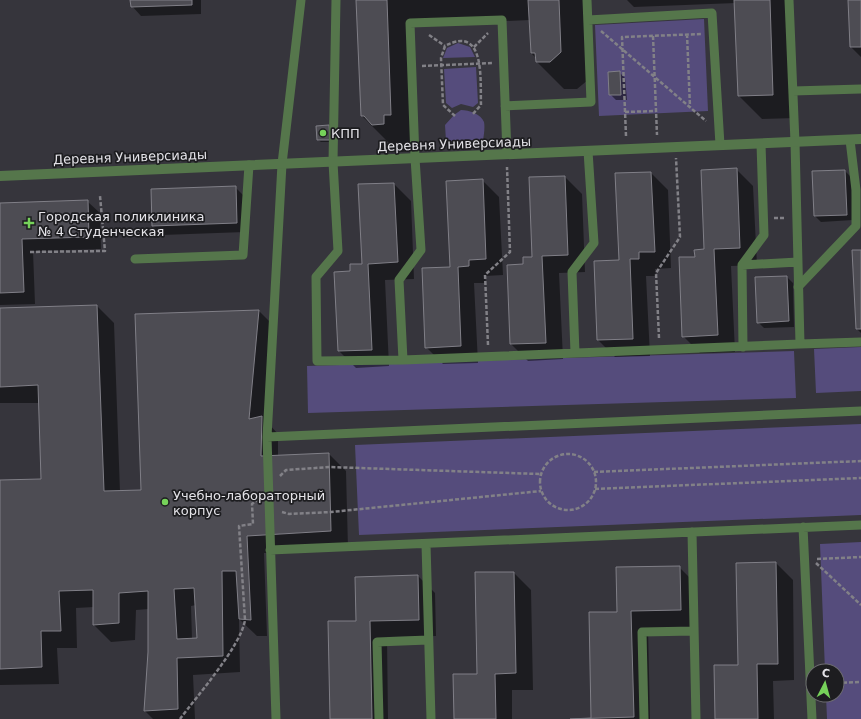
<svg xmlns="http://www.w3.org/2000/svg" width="861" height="719" font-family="'DejaVu Sans',sans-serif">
<rect width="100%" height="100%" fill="#36353c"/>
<path fill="#554c7c" d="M704 19 708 111 599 116 595 25Z
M458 43 470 47 475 57 443 58 447 48Z
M476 67 478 103 473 107 461 104 452 108 446 103 444 69Z
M461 110C469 110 481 114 484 122 485 127 484 135 483 140L446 141 445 125 454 115Z
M861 347V391L816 393 814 349Z
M794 351 796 398 308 413 307 366Z
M861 424V515L359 535 355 445Z
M861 542V719H827L826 695H837V671H825L820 544Z"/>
<path fill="#0007" fill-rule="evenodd" d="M131 0H201V14L141 16 132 6Z
M357 0H585L588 80 577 89H564L537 62 536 58 531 53 530 20 432 24 413 19 411 151 401 152 392 143H389L362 116Z
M627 0H791L796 118 762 119 739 96 736 3 634 7Z
M849 0H861V57L851 47Z
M620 73 625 78 627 100H616L610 94Z
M329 126 332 129V142H321L318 140Z
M736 169 753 186 757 265 731 266 735 352 700 353 683 336 696 257 705 250Z
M845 171 851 177 853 220 821 222 815 216Z
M651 173 668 190 671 268 655 269 656 276H646L650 356 615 357 598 340 620 261Z
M565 177 582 194 585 272 559 273 563 359 528 361 511 344 524 265 533 258Z
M482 180 499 197 503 275 485 276 486 283H474L478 363 443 364 426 347 451 268Z
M394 184 411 201 414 279 385 280 389 366 356 368 339 351 351 272 363 265Z
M235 187 244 196 245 232 162 235 153 226Z
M88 202 100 213 101 249 33 251 35 304 0 305V204Z
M861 251V333L857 329Z
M787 277 793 283 794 327 764 328 758 322Z
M97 306 114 323 120 492 143 491 259 311 276 328 267 422 278 434V456L329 454 346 471 348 548 264 553 267 636H257L239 619 240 672 193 675 195 719H153L145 711 149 652V609L136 610 135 640 111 642 94 625V607L76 608 77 648H57L59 684 0 685V481L42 479 39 403H0V309ZM196 605 198 639H192L191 606Z
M776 563 793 580 794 680 773 681 774 719H716L739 666Z
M679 567 696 584 697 627 648 628 650 719H579H592L590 613H618Z
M514 573 531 590 533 690H512V719H455L478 675Z
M418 576 435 593 436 636 387 637 388 719H331L357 622Z"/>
<path fill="#4d4c53" stroke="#807f87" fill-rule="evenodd" d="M130 0H192V5L131 7Z
M356 0H387L391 115H384V124L372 125 364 116H361Z
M528 0H559L561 52 550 62H536L535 53H531Z
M734 0H770L773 95 738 96Z
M848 0H861V47H850Z
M620 71 621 95H609L608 72Z
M329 125 330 140H317L316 126Z
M737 168 740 248 714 249 718 335 682 337 679 257H695L694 250 704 249 701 170Z
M845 170 847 215 814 216 812 171Z
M651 172 655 252H639V259H630L633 339 597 340 594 261 619 260 615 173Z
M565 176 568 255 542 256 546 343 510 344 507 265 523 264V257H532L529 177Z
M483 179 486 259 469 260V266L458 267 461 346 425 348 422 268 450 267 446 181Z
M394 183 398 262 368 264 372 350 338 351 334 272 350 271V264H362L358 184Z
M236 186 237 223 152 226 151 189Z
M88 200 89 237 22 239 24 292 0 293V203Z
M852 250H861V329H856Z
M787 276 789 321 757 323 755 277Z
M97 305 104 491 141 490 135 314 259 310 249 419 262 416 261 456 329 453 331 531 247 536 251 620 239 619 236 571H222L223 656 177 658 178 709 144 711 148 652V591L119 593V623L93 625V590L59 591 61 631H41L42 667 0 669V480L41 479 38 385 0 387V308ZM194 588 197 638 177 639 174 589Z
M776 562 778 664H757L758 719H715L714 665H738L736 563Z
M680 566 681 610 631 611 634 717 570 719 591 718 589 612H617L616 567Z
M475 572H514L516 673 495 674 496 719H454L453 674H477Z
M418 575 419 620 370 621 372 719H330L328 621H356L355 577Z"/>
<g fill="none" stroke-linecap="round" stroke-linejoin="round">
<path stroke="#828187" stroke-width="2.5" stroke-dasharray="4 2" stroke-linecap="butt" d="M601 31 706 121
M687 34 690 107
M429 35 445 46
M653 36 657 135
M474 47 488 33
M422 66 493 63
M625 112 656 111
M455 116 443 105 441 58 445 46C486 24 480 81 481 105L472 115
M626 136 622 37 702 34
M774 218H785
M30 252 105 251 100 196
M659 338 656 273 680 237 676 158
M488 345 485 275 510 252 507 167
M540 482a28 28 0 1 1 56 0a28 28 0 1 1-56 0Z
M594 472 861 461
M280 476 286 470 330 467 540 474
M595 489 861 478
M282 512 289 514 331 512 541 491
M817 559 861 557
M816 563 861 605
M837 683 861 682
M180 719C197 696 241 646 245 620L239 526 253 524 252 504 257 500"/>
<path stroke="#55764b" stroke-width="9" d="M336 0 333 162 338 251 316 277 317 361 403 360 800 344 795 142 789 0
M588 20 712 13 720 145
M793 91 861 89
M505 106 591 102 587 0
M135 259 243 255 249 165
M742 265 798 262
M798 287 856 226V190L850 140
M800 344 861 342
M743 347 742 265 764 235 761 144
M575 353 572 272 594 243 588 151
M403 360 399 280 421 250 415 158 410 23 502 20 507 154
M267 437 861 411
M803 527 812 719
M692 532 696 719
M426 544 431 719
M270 550 861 525
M276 719 267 437 282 164 301 0
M379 719 377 642 428 640
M644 719 642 632 694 631"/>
<path stroke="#55764b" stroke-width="10" d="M0 176 861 139"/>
</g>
<g fill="#76d25a" stroke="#1d1d20" stroke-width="1.5">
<circle cx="323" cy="133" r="4"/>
<path d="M27 217h4v4h4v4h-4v4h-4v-4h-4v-4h4z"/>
<circle cx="165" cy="502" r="4"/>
</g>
<g text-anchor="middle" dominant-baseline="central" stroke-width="3.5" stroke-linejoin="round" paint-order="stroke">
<g font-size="13" fill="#e4e3e8" stroke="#1d1d20" text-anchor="start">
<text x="331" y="133">КПП</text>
<text x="38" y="216">Городская поликлиника<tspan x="38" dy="15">№ 4 Студенческая</tspan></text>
<text x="173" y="495">Учебно-лабораторный<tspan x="173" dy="15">корпус</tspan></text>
</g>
<g font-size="13" fill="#e4e3e8" stroke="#1d1d20">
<text transform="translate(454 144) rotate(-2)">Деревня Универсиады</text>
<text transform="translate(130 157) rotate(-2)">Деревня Универсиады</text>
</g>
</g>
<g transform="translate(825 683) rotate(6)"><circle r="19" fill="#1d1d20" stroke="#6d6c70"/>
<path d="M0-3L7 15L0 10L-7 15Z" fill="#76d25a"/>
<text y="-6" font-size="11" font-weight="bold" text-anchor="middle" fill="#e4e3e8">С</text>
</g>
</svg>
